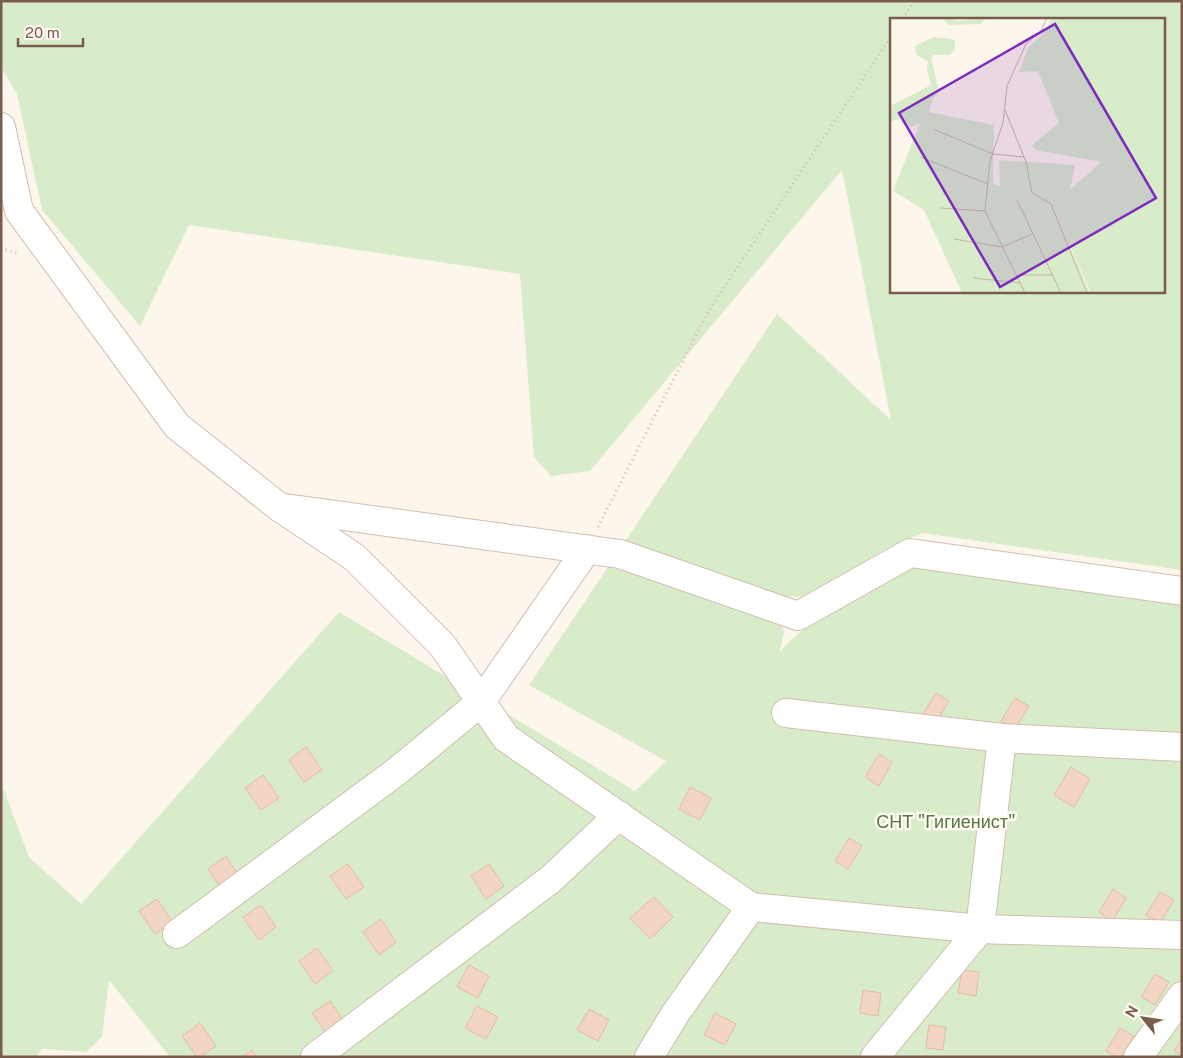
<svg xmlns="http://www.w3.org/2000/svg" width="1183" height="1058" font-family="'Public Sans',sans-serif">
<rect width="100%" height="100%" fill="#fdf6ec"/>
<path fill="#d8ecc9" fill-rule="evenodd" d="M1 1H1182V570L922 533 891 546 1182 582V1057H170L109 980 102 1037 86 1052 42 1049 36 1057H1V789L4 790 29 857 81 904 339 612 635 791 666 761 529 685 777 314 891 420 842 170 590 471 551 476 534 457 520 274 189 225 140 326 42 210 17 94 1 67ZM892 19H1164V291H892ZM888 547 780 651 784 632 772 595 808 598Z"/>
<path fill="#f3d5c3" stroke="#e6bba3" d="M936 693 949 701 935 724 922 716Z
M1015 698 1029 706 1015 729 1001 721Z
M306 747 322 770 304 782 289 760Z
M879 754 892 762 879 786 865 777Z
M1071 767 1090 779 1074 807 1054 795Z
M263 775 279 798 261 810 245 788Z
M690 787 711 798 700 820 679 809Z
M849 838 862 846 848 869 835 861Z
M226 856 241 879 223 891 208 869Z
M348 864 364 887 346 899 330 876Z
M489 864 504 886 486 899 471 876Z
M1113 889 1126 898 1112 921 1099 912Z
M1160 892 1174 900 1160 923 1146 915Z
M654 897 673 917 650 939 630 918Z
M157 899 173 922 155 934 139 911Z
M261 905 276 927 259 940 243 917Z
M381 919 396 942 379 955 363 932Z
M317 948 333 971 315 984 299 961Z
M469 965 489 976 478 998 457 987Z
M962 970 979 972 976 996 958 993Z
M1155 974 1169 982 1155 1005 1141 997Z
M863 990 881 993 878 1016 860 1013Z
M330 1001 346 1024 328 1036 312 1013Z
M477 1006 498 1017 486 1039 465 1028Z
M589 1009 609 1020 598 1041 577 1030Z
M715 1013 736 1024 725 1045 704 1035Z
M200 1023 216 1046 200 1057H197L182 1036Z
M929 1025 946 1027 943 1050 926 1048Z
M1120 1028 1134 1036 1121 1057H1116L1106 1051Z
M1182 1038V1055L1174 1051Z
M252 1050 256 1057H242Z"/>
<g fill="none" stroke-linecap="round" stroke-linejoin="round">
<defs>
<path id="minor" d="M1 127 19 211 177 426 279 507 354 557 443 646 506 738 751 907 980 929 1182 935
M285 508 620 554 798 616 910 553 1182 591
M786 713 1002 738 1182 747
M177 934 396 772 481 702 587 549
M315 1057 551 879 619 815
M649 1057 675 1014 751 907
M875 1057 980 929 1002 738
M1138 1057 1182 996"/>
</defs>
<use href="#minor" stroke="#d1beb0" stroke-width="30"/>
<path stroke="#d9b8a5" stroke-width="3" stroke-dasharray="1 4" stroke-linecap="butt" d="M903 19 914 1
M1 248 19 254
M598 527 709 310 892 35"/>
<use href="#minor" stroke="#fff" stroke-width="28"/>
</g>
<g text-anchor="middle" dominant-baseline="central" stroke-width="5" stroke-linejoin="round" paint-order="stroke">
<g font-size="18" fill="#537a41" stroke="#fffaf3">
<text x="946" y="821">СНТ "Гигиенист"</text>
</g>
</g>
<g transform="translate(890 18)">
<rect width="275" height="275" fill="#fdf6ec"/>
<path d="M53 0 71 3 95 0 91 6 59 7ZM162 0H275V275H201L161 184 200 275H72L34 192 3 173 30 105 21 109 11 100 0 104V88L41 67 37 52 38 44 26 36 25 28 44 19 61 21 65 23V32L59 37H44L41 40 49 73 42 83 39 94 104 107 103 166 110 168 109 142 185 147 180 172 211 144 146 132 142 127 169 105 148 53 129 54 138 30 153 16Z" fill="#d8ecc9"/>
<path fill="none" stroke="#c5b3a7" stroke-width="1" d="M115 92 136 144 142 175 161 186 197 275M43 111 103 136 134 139M30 139 98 166M127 182 171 275M50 190 95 193M64 221 112 229 142 216M127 257H163M83 260 131 265M135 275 95 193 100 143 113 105 117 68 136 26 151 13 157 0"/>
<path fill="#7b2cbf" fill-opacity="0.15" stroke="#7b2cbf" stroke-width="2.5" d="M165 6 266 180 110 269 9 95Z"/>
<rect width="275" height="275" fill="none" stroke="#7a5c4d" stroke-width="2.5"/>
</g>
<rect width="1183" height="1058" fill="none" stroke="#7a5c4d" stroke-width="5"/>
<g transform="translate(1143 1018) rotate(300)" stroke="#fffaf3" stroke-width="4" paint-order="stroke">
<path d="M0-4L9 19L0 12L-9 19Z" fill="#7a5c4d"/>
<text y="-8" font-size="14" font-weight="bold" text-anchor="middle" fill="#7a5c4d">N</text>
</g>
<path d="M18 38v8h65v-8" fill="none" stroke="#7a5c4d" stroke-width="2.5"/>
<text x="25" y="38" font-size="15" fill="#7a5c4d" stroke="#fffaf3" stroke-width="4" paint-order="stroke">20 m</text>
</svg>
